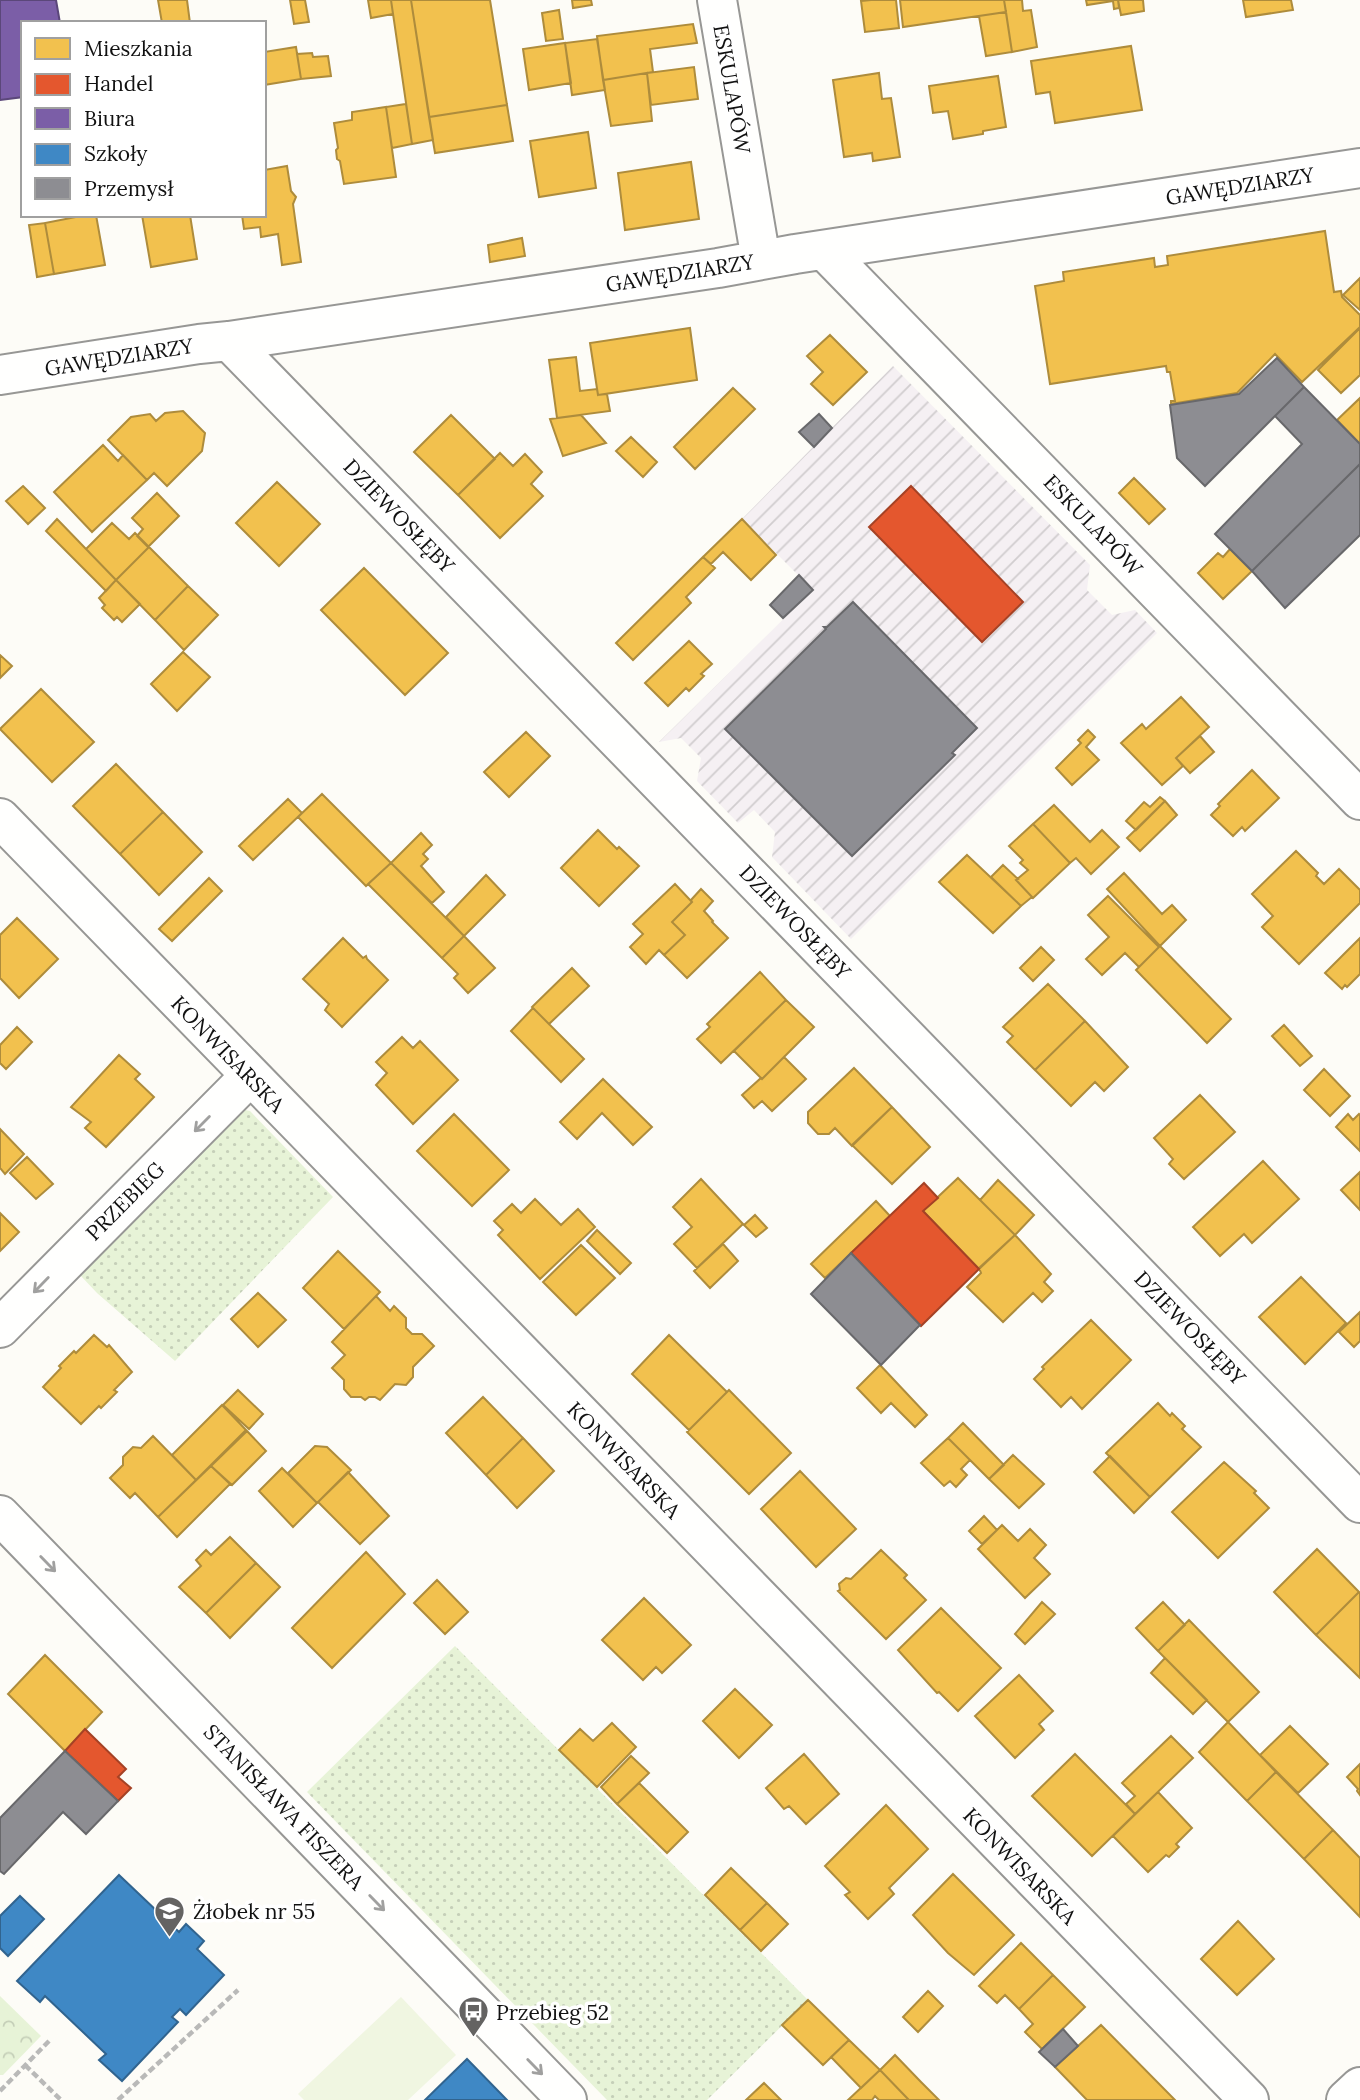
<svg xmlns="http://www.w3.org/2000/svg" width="1360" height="2100" font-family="Lora,serif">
<defs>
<pattern id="industrial-furrows" width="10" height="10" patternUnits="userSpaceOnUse" patternTransform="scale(1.75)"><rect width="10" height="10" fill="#f5f0f3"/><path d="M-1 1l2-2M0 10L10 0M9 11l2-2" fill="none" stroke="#d1cdcf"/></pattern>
<pattern id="grass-dots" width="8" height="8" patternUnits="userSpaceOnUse" patternTransform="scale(1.75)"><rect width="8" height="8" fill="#e7f3d7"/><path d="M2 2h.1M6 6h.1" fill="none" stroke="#c5cfb8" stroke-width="1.8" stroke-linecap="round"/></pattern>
<pattern id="park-crowns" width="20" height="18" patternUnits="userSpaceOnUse" patternTransform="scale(1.75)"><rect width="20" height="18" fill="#e7f3d7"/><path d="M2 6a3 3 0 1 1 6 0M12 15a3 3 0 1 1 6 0" fill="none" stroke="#c5cfb8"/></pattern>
</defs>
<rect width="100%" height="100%" fill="#fdfcf7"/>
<path fill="url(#industrial-furrows)" d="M893 366 1090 565 1087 590 1112 615 1135 610 1157 633 851 939 772 857 775 832 754 810 738 823 697 781 701 758 681 738 659 742 813 590 742 519Z"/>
<path fill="url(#grass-dots)" d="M245 1110 250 1111 333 1197 175 1361 97 1293 80 1275Z
M455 1646 808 2000 707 2100H607L307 1792Z"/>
<path fill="url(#park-crowns)" d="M0 1996 41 2036 3 2075H0Z"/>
<path fill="#f0f6e1" d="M401 1997 456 2055 408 2100H304L298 2094Z"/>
<path fill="#f2c14e" stroke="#ae8c3c" stroke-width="2" d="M158 0H187L190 23H162Z
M290 0H305L309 22 294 24Z
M368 0H391L393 14 371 18Z
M391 0H411L433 140 412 144Z
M411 0H490L507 105 429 117Z
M572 0H591L592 5 573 8Z
M871 0H896L899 28 865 32 861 1Z
M900 0H1004L1006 12 903 27Z
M1004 0H1022L1023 11 1031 10 1037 47 1012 52Z
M1086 0H1118L1119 8 1114 9 1113 1 1087 5Z
M1118 0H1143L1144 11 1121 15Z
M1243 0H1291L1293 10 1246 17Z
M559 10 563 39 546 41 542 13Z
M1006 12 1012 52 986 56 979 16Z
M693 24 697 43 650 49 653 72 603 80 597 36Z
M597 39 605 90 572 95 565 43Z
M565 43 571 83 529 90 523 49Z
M1131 46 1142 110 1055 123 1050 92 1036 94 1031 61Z
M296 47 301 79 264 85V52Z
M312 53 313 57 328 56 331 76 301 79 297 54Z
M694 67 698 99 651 105 647 73Z
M647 73 652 121 611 126 603 80Z
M879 73 882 99 891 98 900 157 873 161 872 153 844 157 833 80Z
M998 76 1006 127 983 131V134L953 139 948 111 933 113 929 86Z
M406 104 412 144 392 148 386 107Z
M507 105 513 141 435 153 429 117Z
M386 107 396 177 344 184 340 161 337 159 336 150 338 148 334 123 352 120V112Z
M588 132 596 188 539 197 530 141Z
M691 162 699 219 625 230 618 173Z
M287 166 291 191 296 197 293 204 301 262 282 265 278 234 261 237 260 227 244 229 242 215H264V170Z
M86 215H96L105 265 54 274 45 223Z
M142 215H190L197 259 151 267Z
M45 223 54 274 37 277 29 225Z
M1325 231 1334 292 1341 291 1342 297 1360 315V327L1302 382 1275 354 1237 393 1171 404V401H1175L1170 372H1167L1166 366 1050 384 1035 286 1064 281 1063 272 1154 258 1155 267 1168 265 1167 256Z
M522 238 525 256 490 262 488 245Z
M1360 278V310L1343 295Z
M690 328 697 380 598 395 590 343Z
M1360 328V375L1341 393 1318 370Z
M830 335 867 372 833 405 811 384 823 372 807 356Z
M576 357 580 391 597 389 598 395 607 394 610 411 557 418 549 360Z
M733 388 755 409 695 469 674 447Z
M1360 398V444L1337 420Z
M183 411 205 433 202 451 167 486 154 473 147 480 108 440 131 417 150 414 156 421 165 413Z
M451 415 495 459 458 495 414 452Z
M581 415 606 443 563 456 550 419Z
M631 437 657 462 643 477 616 451Z
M103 445 118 461 123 455 147 480 92 532 54 492Z
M500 453 513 466 525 454 542 472 531 484 543 496 500 538 458 495Z
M1134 478 1165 509 1149 524 1119 493Z
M277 482 320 524 279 566 236 523Z
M23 486 45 508 28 524 6 501Z
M157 493 179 516 148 547 137 536 143 529 132 518Z
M57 519 116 580 106 591 46 531Z
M742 519 776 555 751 580 723 552 711 564 703 557Z
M112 523 129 539 135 533 149 547 116 580 86 549Z
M149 547 188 586 155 620 116 580Z
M1230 549 1252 571 1223 599 1198 573 1218 553 1223 557Z
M703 557 715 568 686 597 691 603 633 660 616 643Z
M364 568 448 653 405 695 321 610Z
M116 580 140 604 122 622 117 617 114 620 102 608 105 605 99 598Z
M188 586 218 615 184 650 155 620Z
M689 641 712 664 701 674 704 676 689 691 686 688 668 706 645 683Z
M183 652 210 677 177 711 151 684Z
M0 655 12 666 0 678Z
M41 689 94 742 52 782 0 729Z
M1181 697 1209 727 1176 758 1183 766 1162 785 1121 743 1142 724 1146 729Z
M1088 730 1095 737 1086 747 1099 760 1072 785 1056 768 1081 743 1078 740Z
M526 732 550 756 509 797 484 772Z
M1200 736 1214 752 1190 773 1176 758Z
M116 764 163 812 120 854 73 806Z
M1252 770 1279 798 1245 831 1242 827 1233 836 1211 815 1220 806 1218 804Z
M322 794 391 863 366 886 298 817Z
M1160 797 1165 801 1136 830 1126 821 1144 802 1150 807Z
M288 799 302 813 253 860 239 846Z
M1165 801 1177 815 1140 851 1127 838Z
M1054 805 1090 842 1102 830 1119 847 1091 874 1076 858 1070 863 1033 824Z
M163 812 202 852 159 895 120 854Z
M1033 824 1070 863 1033 898 1016 880 1028 870 1020 863 1023 860 1009 846Z
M598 830 617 849 619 847 639 866 599 906 561 868Z
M421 833 432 845 423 854 428 859 421 866 444 892 432 903 391 863Z
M1296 851 1318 873 1316 876 1324 884 1339 869 1360 890V903L1299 964 1262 927 1273 916 1252 894Z
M967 855 1021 906 993 933 939 882Z
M391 863 464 936 442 958 368 884Z
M1003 865 1018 879 1016 880 1032 897 1021 906 991 877Z
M1124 873 1162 914 1172 905 1186 920 1160 946 1107 889Z
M486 875 505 895 464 936 446 917Z
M209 878 222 891 172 941 159 929Z
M675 884 692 902 672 922 685 935 664 955 659 950 646 964 630 947 643 934 633 924Z
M701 889 713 901 704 911 713 921 712 922 728 938 687 978 664 955 685 935 672 922 692 902 691 900Z
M1108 896 1159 947 1139 967 1125 953 1102 975 1086 959 1109 937 1088 915Z
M17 918 58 959 19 998 0 978V935Z
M464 936 495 968 468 993 454 978 458 974 442 958Z
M343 938 363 958 366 956 367 959 388 980 342 1027 325 1010 329 1004 303 979Z
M1360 938V974L1347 987 1345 985 1342 989 1325 973Z
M1160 946 1231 1019 1207 1043 1136 970Z
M1041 947 1054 960 1033 981 1020 968Z
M572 968 589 986 549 1024 532 1007Z
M760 972 786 1000 721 1063 697 1039 710 1027 707 1024Z
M1048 984 1085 1021 1035 1070 1007 1042 1013 1036 1003 1027Z
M786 1000 814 1027 762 1079 734 1051Z
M533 1008 584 1059 561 1082 511 1031Z
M1085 1021 1128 1067 1104 1091 1095 1082 1071 1106 1035 1070Z
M1284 1025 1312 1056 1300 1066 1272 1036Z
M17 1027 32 1042 6 1069 0 1063V1045Z
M402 1037 413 1048 420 1041 458 1080 413 1124 376 1085 387 1073 376 1062Z
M119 1055 140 1074 135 1079 154 1097 106 1147 85 1128 91 1122 71 1107Z
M784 1057 806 1079 772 1111 762 1101 754 1108 742 1095 761 1078 762 1079Z
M854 1068 892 1107 852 1146 835 1128 829 1134H818L808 1123V1112Z
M1324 1069 1350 1096 1330 1116 1304 1090Z
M603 1079 652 1127 633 1145 602 1113 577 1139 560 1122Z
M1200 1095 1235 1132 1184 1179 1169 1164 1173 1159 1154 1138Z
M892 1107 930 1147 892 1184 852 1145Z
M454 1114 509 1170 472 1206 417 1151Z
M1348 1114 1353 1120 1359 1114 1360 1115V1151L1336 1127Z
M0 1129 24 1154 5 1174 0 1168Z
M27 1157 53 1184 36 1199 10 1173Z
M1263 1161 1299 1199 1252 1243 1244 1234 1220 1256 1193 1227Z
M1360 1172V1210L1341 1190Z
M958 1178 1015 1235 979 1269 923 1211Z
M701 1179 743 1224 697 1268 674 1244 692 1227 673 1207Z
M998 1180 1034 1215 1015 1235 980 1200Z
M535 1199 561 1225 578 1209 595 1227 540 1279 498 1235 503 1230 494 1221 512 1204 521 1213Z
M876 1201 890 1216 825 1278 811 1264Z
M0 1213 19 1232 0 1251Z
M755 1215 767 1228 756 1237 744 1225Z
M597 1230 631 1263 620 1274 587 1241Z
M1015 1235 1051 1274 1044 1282 1053 1291 1042 1302 1033 1293 1003 1322 967 1287 981 1273 979 1268Z
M723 1244 738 1261 710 1288 694 1271Z
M581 1245 615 1278 576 1315 543 1282Z
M338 1251 380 1292 344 1329 303 1288Z
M1301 1277 1346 1323 1305 1364 1259 1317Z
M258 1293 286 1320 258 1347 231 1319Z
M376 1296 390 1311 394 1306 406 1318V1328L412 1334H422L434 1346 413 1367V1377L406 1385 395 1384 380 1400 375 1397H369L365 1400 361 1397H351L344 1389V1380L332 1368 345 1355 332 1342Z
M1360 1312V1341L1354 1347 1339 1332Z
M1091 1320 1131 1360 1082 1409 1071 1397 1061 1407 1034 1379 1044 1369 1042 1367Z
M94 1335 107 1347 109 1345 132 1372 114 1390 117 1392 101 1408 99 1406 81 1424 43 1387 61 1368 59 1366 74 1351 76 1353Z
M669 1335 727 1392 689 1430 632 1374Z
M880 1365 927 1415 915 1427 891 1403 881 1413 857 1388Z
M238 1390 263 1414 249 1429 223 1405Z
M729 1390 791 1453 749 1494 687 1432Z
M483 1397 523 1438 486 1475 446 1433Z
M1158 1403 1170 1416 1172 1413 1185 1426 1182 1429 1201 1447 1150 1497 1106 1453Z
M222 1405 246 1430 196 1480 172 1455Z
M963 1423 1004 1465 989 1479 948 1438Z
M247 1431 266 1451 232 1485 211 1466Z
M153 1436 196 1480 158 1517 135 1493 130 1498 110 1478 123 1465V1457L133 1447 141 1448Z
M523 1438 554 1471 517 1508 486 1475Z
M948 1438 970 1460 961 1469 967 1475 956 1487 950 1481 944 1486 921 1463Z
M315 1446 327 1447 351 1470 317 1503 288 1473Z
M1013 1455 1044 1484 1019 1508 989 1479Z
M1110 1456 1150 1497 1134 1513 1094 1472Z
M1224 1462 1256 1491 1254 1493 1269 1508 1218 1558 1172 1512Z
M211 1466 230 1484 177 1537 158 1517Z
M282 1468 317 1503 293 1527 259 1491Z
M800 1471 856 1529 816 1567 761 1509Z
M348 1472 389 1516 360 1544 318 1502Z
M984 1516 997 1530 982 1544 969 1531Z
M1002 1525 1018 1541 1030 1529 1046 1545 1034 1558 1050 1574 1025 1598 978 1549Z
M230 1537 256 1563 206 1613 179 1587 201 1566 196 1560 206 1550 211 1555Z
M1317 1549 1359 1592 1316 1635 1274 1592Z
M881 1550 907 1575 904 1578 926 1600 886 1639 838 1591 840 1590 839 1584 846 1578 851 1579Z
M366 1552 405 1594 332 1668 292 1628Z
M256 1563 280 1587 230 1638 206 1613Z
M437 1580 468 1612 445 1634 414 1603Z
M1359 1592 1360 1593V1678L1316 1635Z
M644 1598 691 1645 662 1673 656 1667 643 1680 602 1640Z
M1042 1602 1055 1614 1025 1644 1015 1634Z
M1163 1602 1185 1625 1158 1651 1136 1628Z
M941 1608 1001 1668 958 1711 939 1692 937 1693 898 1650Z
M1189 1620 1259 1692 1228 1722 1158 1651Z
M45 1655 102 1712 65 1751 8 1694Z
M1165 1658 1207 1700 1193 1714 1151 1673Z
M1019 1675 1053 1711 1039 1724 1044 1730 1015 1758 975 1716Z
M735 1689 772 1725 739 1758 703 1721Z
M1228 1722 1276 1772 1247 1801 1199 1752Z
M612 1723 636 1747 597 1787 559 1750 580 1729 593 1741Z
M1290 1726 1328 1764 1298 1793 1260 1755Z
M1171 1736 1193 1758 1135 1814 1126 1804 1135 1796 1122 1783Z
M804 1754 839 1794 806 1824 789 1806 784 1809 766 1788Z
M1075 1754 1135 1814 1092 1856 1032 1796Z
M631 1756 649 1773 617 1804 601 1787Z
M1360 1764V1795L1357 1791 1358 1789 1347 1777Z
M1276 1772 1333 1830 1304 1859 1247 1801Z
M639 1783 688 1832 667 1853 617 1804Z
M1158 1792 1192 1828 1176 1844 1179 1847 1169 1857 1166 1855 1148 1872 1113 1836Z
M886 1805 928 1849 889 1888 894 1894 868 1919 845 1895 850 1892 825 1866Z
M1333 1830 1360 1858V1917L1304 1859Z
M731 1868 767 1903 740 1930 705 1895Z
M953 1874 1014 1935 974 1975 948 1953 913 1915Z
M767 1903 788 1924 761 1951 740 1930Z
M1238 1921 1274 1959 1237 1995 1201 1959Z
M1021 1943 1053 1975 1019 2009 1005 1995 997 2003 979 1986Z
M1053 1975 1085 2007 1042 2049 1025 2032 1033 2024 1019 2009Z
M928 1991 943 2006 918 2032 903 2017Z
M808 2000 849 2040 823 2065 782 2025Z
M1101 2025 1175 2100H1087L1055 2067Z
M849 2040 880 2070 861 2088 831 2057Z
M895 2055 921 2082 939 2100H909L905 2096 880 2070Z
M880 2070 909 2100H879L875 2096 872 2100H848Z
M764 2083 781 2100H746Z"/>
<path fill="#e4572e" stroke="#a54225" stroke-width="2" d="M911 486 1023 602 982 642 869 527Z
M924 1183 938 1198 923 1211 979 1269 921 1326 851 1253Z
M85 1729 126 1769 118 1777 131 1788 118 1801 65 1751Z"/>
<path fill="#7b5ea7" stroke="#5b477a" stroke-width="2" d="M0 0H56L60 23H23V97L0 100Z"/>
<path fill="#3f88c5" stroke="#31648f" stroke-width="2" d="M119 1875 179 1932 186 1924 204 1941 197 1949 224 1975 186 2015 180 2009 172 2017 178 2022 122 2081 99 2060 106 2054 45 1996 40 2002 17 1981Z
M20 1896 44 1919 8 1956 0 1948V1916Z
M467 2059 507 2100H425Z"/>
<path fill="#8d8d92" stroke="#68686b" stroke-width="2" d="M1277 358 1304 387 1205 486 1177 458 1170 405 1239 394Z
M1304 387 1360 444V464L1252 571 1215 534 1302 444 1275 416Z
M819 414 832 428 814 447 799 432Z
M1360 464V535L1285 608 1252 571Z
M799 575 813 590 783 618 770 605Z
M853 602 977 728 952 753 955 755 852 856 725 729 826 629 824 627H827Z
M851 1253 920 1325 881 1365 811 1294Z
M65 1751 118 1801 86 1834 63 1812 4 1874 0 1871V1818Z
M1063 2029 1078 2046 1055 2067 1039 2052Z"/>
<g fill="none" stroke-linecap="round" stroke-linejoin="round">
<defs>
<path id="street" d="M717 0 761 260
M825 251 1360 800
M229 341 1360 1503
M0 375 199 344 229 341 718 268 795 254 1360 168
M0 818 1249 2100
M0 1328 250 1076
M0 1515 567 2100
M1346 2100 1360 2087"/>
</defs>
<use href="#street" stroke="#979795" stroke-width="42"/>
<path stroke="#b9b9b8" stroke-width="4.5" stroke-dasharray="7 3.5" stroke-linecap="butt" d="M25 2065 61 2100
M0 2091 50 2040
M118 2100 238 1990"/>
<use href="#street" stroke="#fffffe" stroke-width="38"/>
</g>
<defs><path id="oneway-shaft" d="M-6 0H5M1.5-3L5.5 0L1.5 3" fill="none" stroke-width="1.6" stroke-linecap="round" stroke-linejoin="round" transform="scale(1.75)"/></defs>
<g stroke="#a0a09f">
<use href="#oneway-shaft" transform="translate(202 1124) rotate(135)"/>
<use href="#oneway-shaft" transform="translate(41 1285) rotate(134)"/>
<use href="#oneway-shaft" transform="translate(48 1564) rotate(46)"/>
<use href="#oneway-shaft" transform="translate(377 1903) rotate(46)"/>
<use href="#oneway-shaft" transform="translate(535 2067) rotate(46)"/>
</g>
<defs>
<symbol id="school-pin" viewBox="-11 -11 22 30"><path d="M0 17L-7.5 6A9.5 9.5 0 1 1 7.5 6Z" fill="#646362" stroke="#fff"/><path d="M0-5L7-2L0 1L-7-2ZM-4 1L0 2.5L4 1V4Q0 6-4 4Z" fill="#fff"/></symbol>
<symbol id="bus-pin" viewBox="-11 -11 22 30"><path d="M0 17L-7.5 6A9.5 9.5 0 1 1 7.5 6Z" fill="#646362" stroke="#fff"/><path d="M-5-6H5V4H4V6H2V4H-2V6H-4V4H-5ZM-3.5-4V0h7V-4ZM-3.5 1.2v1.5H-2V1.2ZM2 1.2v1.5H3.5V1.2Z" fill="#fff"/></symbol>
</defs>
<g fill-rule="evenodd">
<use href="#school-pin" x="152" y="1894" width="35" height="47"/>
<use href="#bus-pin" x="456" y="1994" width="35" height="47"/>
</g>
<g text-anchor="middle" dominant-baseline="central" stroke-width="7" stroke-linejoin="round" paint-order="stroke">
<g font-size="21" fill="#111" stroke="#fff">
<text transform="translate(732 89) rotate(80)">ESKULAPÓW</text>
<text transform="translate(1240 186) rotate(-9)">GAWĘDZIARZY</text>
<text transform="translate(680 273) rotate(-9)">GAWĘDZIARZY</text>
<text transform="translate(119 357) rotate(-9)">GAWĘDZIARZY</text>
<text transform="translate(399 516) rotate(46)">DZIEWOSŁĘBY</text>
<text transform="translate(1093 525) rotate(46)">ESKULAPÓW</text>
<text transform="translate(795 922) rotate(46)">DZIEWOSŁĘBY</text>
<text transform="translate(228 1054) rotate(46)">KONWISARSKA</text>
<text transform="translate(125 1201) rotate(-45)">PRZEBIEG</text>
<text transform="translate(1190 1328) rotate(46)">DZIEWOSŁĘBY</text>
<text transform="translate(624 1460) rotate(46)">KONWISARSKA</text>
<text transform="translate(284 1807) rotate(46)">STANISŁAWA FISZERA</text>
<text transform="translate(1020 1866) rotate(46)">KONWISARSKA</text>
</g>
<g font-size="21" fill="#111" stroke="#fff" text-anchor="start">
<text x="193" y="1911">Żłobek nr 55</text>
<text x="496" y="2012">Przebieg 52</text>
</g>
</g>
<rect x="21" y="21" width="245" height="196" fill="#ffffff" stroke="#a0a0a0" stroke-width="2"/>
<rect x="35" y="38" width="35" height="21" fill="#f2c14e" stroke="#a0a0a0" stroke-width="2"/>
<text x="84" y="56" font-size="21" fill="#111111">Mieszkania</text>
<rect x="35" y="74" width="35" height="21" fill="#e4572e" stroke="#a0a0a0" stroke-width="2"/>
<text x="84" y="91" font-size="21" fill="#111111">Handel</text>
<rect x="35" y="108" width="35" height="21" fill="#7b5ea7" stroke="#a0a0a0" stroke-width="2"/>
<text x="84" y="126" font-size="21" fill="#111111">Biura</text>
<rect x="35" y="144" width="35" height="21" fill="#3f88c5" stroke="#a0a0a0" stroke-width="2"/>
<text x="84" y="161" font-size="21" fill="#111111">Szkoły</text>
<rect x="35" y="178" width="35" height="21" fill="#8d8d92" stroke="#a0a0a0" stroke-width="2"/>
<text x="84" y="196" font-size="21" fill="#111111">Przemysł</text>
</svg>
